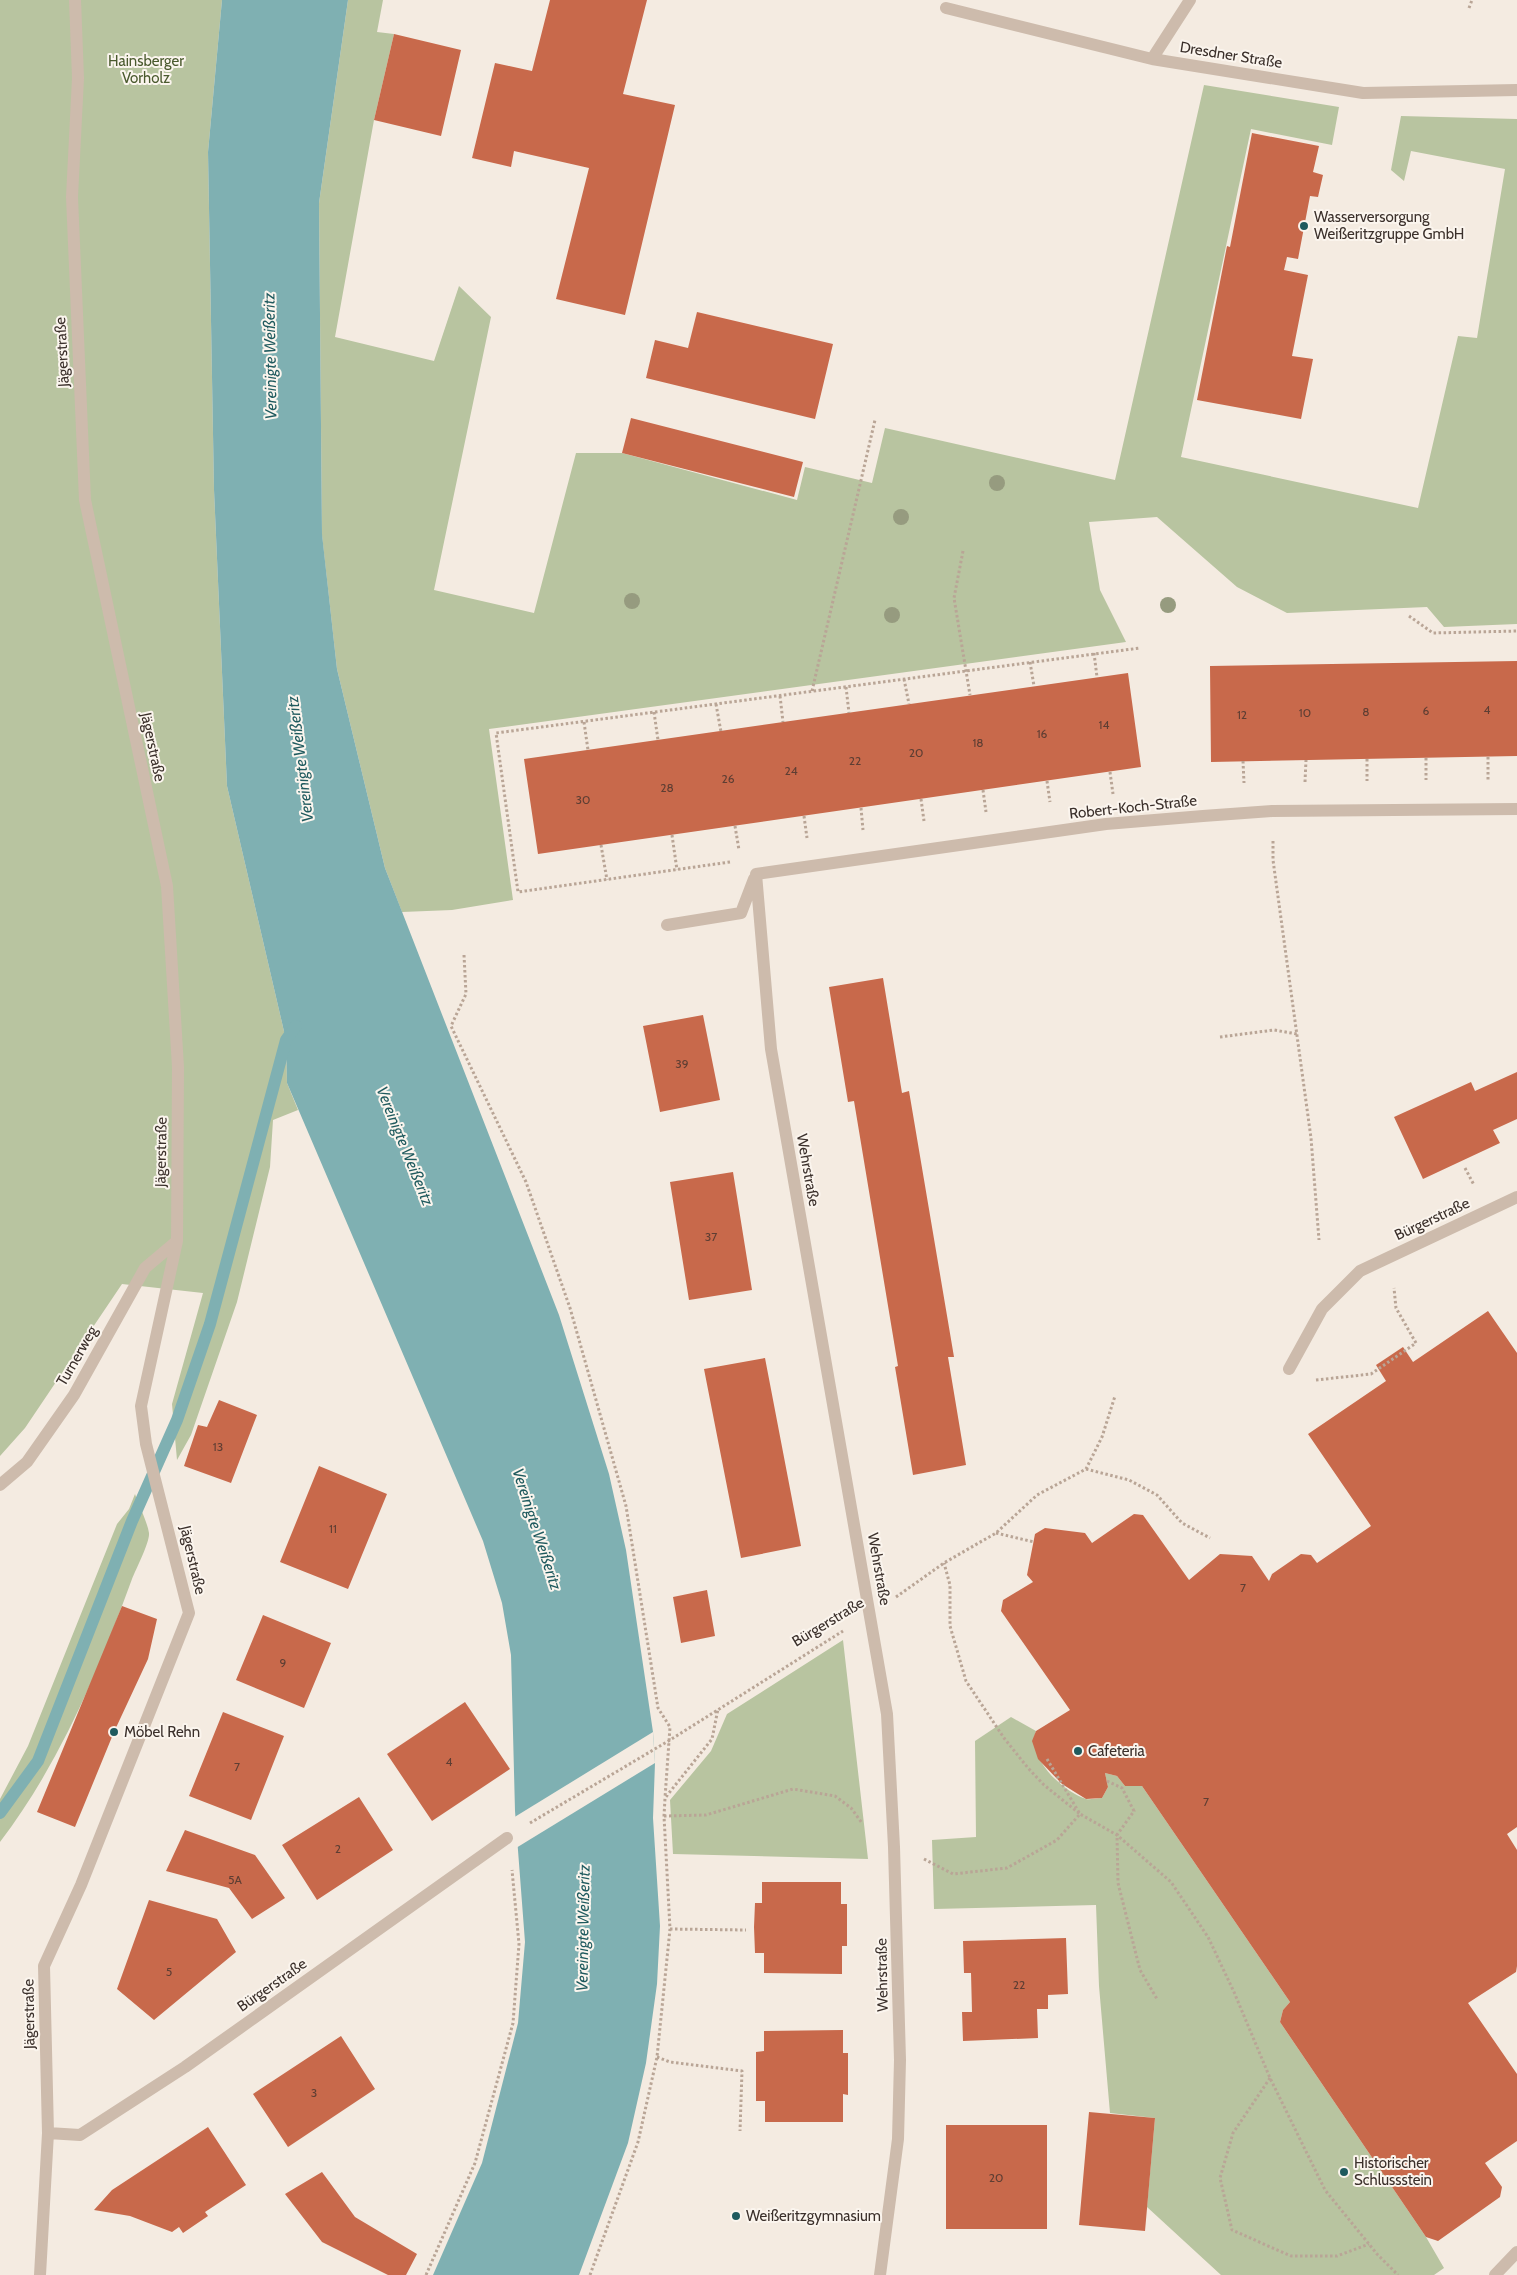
<svg xmlns="http://www.w3.org/2000/svg" width="1517" height="2275" font-family="Cabin,sans-serif">
<rect width="100%" height="100%" fill="#f4ebe1"/>
<path fill="#b8c4a0" d="M0 0H222L208 152 214 490 227 786 286 1040 287 1083 298 1110 273 1120 270 1167 237 1302 191 1435 177 1460 172 1404 203 1293 122 1284 25 1428 0 1456Z
M348 0H383L377 32 394 34 374 120 335 337 434 361 459 286 491 317 434 590 534 613 576 453H622L797 500 805 467 872 483 885 428 1115 480 1204 85 1339 107 1332 145 1251 129 1181 457 1418 508 1458 336 1477 338 1505 169 1411 151 1404 181 1391 170 1401 116 1517 119V624L1444 627 1427 607 1287 613 1237 587 1157 517 1089 522 1100 590 1126 642 489 729 513 900 452 910 402 912 385 868 337 669 322 535 319 203Z
M135 1494C139 1506 147 1521 149 1533 150 1542 136 1569 132 1579 98 1672 60 1763 0 1842V1799L28 1746 117 1524 129 1509Z
M843 1640 868 1859 673 1854 670 1800 711 1751 727 1714Z
M1011 1717 1036 1731C1026 1757 1062 1791 1086 1799 1090 1800 1097 1798 1102 1798L1108 1787 1105 1773 1117 1776 1125 1786H1142L1290 2002 1283 2010 1280 2022 1426 2237 1444 2268 1434 2275H1221L1147 2207 1155 2118 1110 2113 1099 1986 1096 1905 934 1909 932 1840 976 1837 975 1741Z"/>
<path fill="#7fb0b2" d="M222 0H348L319 203 322 534 337 669 385 868 559 1315 609 1474 626 1550 653 1732 655 1763 653 1818 660 1926 657 1984 646 2063 628 2143 579 2275H433L482 2163 518 2023 525 1942 515 1811 511 1655 502 1603 483 1541 287 1083 286 1040 227 786 214 490 208 152Z"/>
<path fill="#f4ebe1" d="M653 1732 655 1763 516 1848 513 1818Z"/>
<g fill="none" stroke-linecap="round" stroke-linejoin="round">
<path stroke="#7fb0b2" stroke-width="12" d="M0 1813 38 1761 132 1521 177 1420 210 1324 286 1040 296 1026"/>
</g>
<path fill="#c8694b" d="M550 0H647L623 94 675 105 625 315 556 299 589 168 514 151 511 167 472 158 495 63 532 71Z
M394 34 461 50 441 136 374 120Z
M1252 133 1319 146 1313 172 1323 175 1318 197 1310 196 1298 259 1287 257 1284 270 1308 275 1292 356 1313 359 1301 419 1197 400 1227 246 1230 247Z
M697 312 833 344 815 419 646 378 655 340 688 348Z
M631 418 803 462 794 497 622 453Z
M1517 661V756L1211 762 1210 666Z
M1128 673 1141 767 538 854 524 759Z
M883 978 902 1093 909 1091 954 1357H948L966 1465 913 1475 895 1367 898 1366 854 1101 848 1102 829 987Z
M703 1015 720 1100 660 1112 643 1026Z
M1517 1072V1119L1493 1130 1500 1143 1423 1179 1394 1117 1471 1082 1475 1091Z
M733 1172 752 1290 689 1300 670 1182Z
M1488 1311 1517 1353V1827L1507 1834 1517 1850V1966L1516 1972 1468 2003 1517 2074V2141L1485 2163 1502 2187 1500 2197 1438 2241 1426 2237 1280 2022 1283 2010 1290 2002 1142 1786H1125L1117 1776 1105 1773 1108 1787 1102 1798 1086 1799 1062 1784 1038 1759 1032 1741 1036 1731 1070 1710 1001 1611 1003 1600 1033 1582 1027 1575 1035 1534 1045 1528 1085 1533 1092 1543 1134 1514 1143 1515 1189 1580 1220 1554 1252 1556 1269 1581 1272 1574 1301 1554 1311 1555 1317 1563 1371 1526 1308 1434 1386 1381 1376 1365 1403 1347 1413 1362Z
M765 1358 801 1546 741 1558 704 1369Z
M219 1400 257 1415 231 1483 184 1466 198 1425 207 1427Z
M319 1466 387 1494 348 1589 280 1562Z
M707 1590 715 1636 681 1643 673 1597Z
M122 1606 157 1619 148 1659 114 1732 75 1827 37 1812Z
M263 1615 331 1643 304 1708 236 1680Z
M465 1702 510 1769 432 1821 387 1754Z
M223 1712 284 1736 251 1820 189 1796Z
M359 1797 393 1850 317 1900 282 1845Z
M185 1830 255 1855 285 1898 252 1919 229 1888 166 1871Z
M762 1882H841V1904H847V1946H842V1974L764 1973V1953H755L754 1927 755 1903H762Z
M149 1900 217 1919 236 1952 154 2020 117 1989Z
M1066 1938 1068 1994 1048 1995V2009H1037L1038 2038 963 2041 962 2012H972L971 1973H964L963 1941Z
M843 2030V2053H848V2095L843 2094V2122H765V2101H756V2052L764 2051V2031Z
M341 2036 375 2089 288 2147 253 2094Z
M1089 2112 1155 2118 1145 2231 1079 2225Z
M946 2125H1047V2229H946Z
M208 2127 246 2185 205 2212 208 2216 183 2233 179 2227 172 2232 130 2216 94 2210 112 2190Z
M322 2172 355 2217 417 2254 406 2275H388L322 2242 285 2194Z"/>
<g fill="none" stroke-linecap="round" stroke-linejoin="round">
<path stroke="#b9a596" stroke-width="3" stroke-dasharray="2.5 2.5" stroke-linecap="butt" d="M1469 8 1472 0
M963 551 954 598 970 695
M1409 616 1433 633 1517 631
M1094 653 1097 677
M1030 662 1034 686
M904 679 909 704
M846 687 849 713
M812 691 875 420
M780 696 783 722
M716 704 721 732
M654 712 658 740
M584 722 588 750
M1488 757V781
M1426 758V780
M1367 759V781
M1243 761 1244 783
M1110 772 1113 794
M1047 781 1050 802
M1305 782 1306 760
M983 790 986 812
M921 799 924 821
M861 808 863 830
M804 816 807 838
M735 826 739 850
M672 835 677 870
M1273 841V860L1311 1138 1319 1240
M601 845 607 880
M730 862 518 892 496 733 1140 648
M464 955 466 994 451 1026 526 1182 570 1308 626 1506 658 1708 670 1727 665 1798
M1220 1037 1274 1030 1297 1034
M1465 1168 1474 1185
M1316 1380 1371 1374 1416 1343 1396 1308 1394 1288
M1086 1469 1129 1480 1157 1495 1182 1523 1210 1538
M996 1533 1034 1542
M896 1597 944 1563 996 1533 1037 1495 1086 1469 1102 1437 1115 1396
M1047 1759 1080 1814 1117 1835 1171 1882 1208 1937 1234 1992 1270 2078 1325 2190 1377 2254 1398 2275
M1107 1781 1122 1788 1134 1811 1117 1835 1118 1883 1140 1970 1157 1999
M664 1816 706 1815 793 1789 835 1796 851 1808 862 1823
M530 1823 670 1740 843 1631
M924 1859 953 1874 1007 1868 1057 1840 1080 1814 1044 1785 1028 1768 1004 1738 966 1681 950 1626V1585L944 1563
M670 1929 746 1930
M657 2057 670 2062 742 2071 740 2131
M1270 2078 1233 2133 1220 2178 1232 2230 1291 2256H1337L1369 2244
M426 2275 475 2163 513 2023 519 1944 512 1870
M590 2275 638 2142 657 2057 670 1929 664 1816 665 1798 712 1739 718 1709"/>
<path stroke="#cdbbac" stroke-width="12" d="M946 8 1152 59 1363 93 1517 90
M1152 59 1190 0
M756 874 771 1049 887 1714 894 1847 900 2060 898 2139 880 2275
M756 874 1106 824 1203 816 1272 811 1517 809
M667 925 741 913 754 879
M1289 1369 1322 1309 1360 1271 1517 1197
M0 1485 27 1462 74 1395 145 1268 177 1241
M48 2133 80 2135 185 2067 507 1838
M40 2275 48 2133 44 1966 81 1885 189 1613 146 1444 141 1406 177 1241 178 1067 167 886 85 500 72 197 78 78 75 0
M1495 2275 1517 2252"/>
</g>
<g fill="#969b7f">
<circle cx="997" cy="483" r="8"/>
<circle cx="901" cy="517" r="8"/>
<circle cx="632" cy="601" r="8"/>
<circle cx="1168" cy="605" r="8"/>
<circle cx="892" cy="615" r="8"/>
</g>
<g fill="#1f5a5e" stroke="#fbf5ee" stroke-width="2">
<circle cx="1304" cy="226" r="5"/>
<circle cx="114" cy="1732" r="5"/>
<circle cx="1078" cy="1751" r="5"/>
<circle cx="1344" cy="2172" r="5"/>
<circle cx="736" cy="2216" r="5"/>
</g>
<g text-anchor="middle" dominant-baseline="central" stroke-width="4" stroke-linejoin="round" paint-order="stroke">
<g font-size="12" fill="#5e3e33">
<text x="1487" y="709">4</text>
<text x="1426" y="710">6</text>
<text x="1366" y="711">8</text>
<text x="1305" y="712">10</text>
<text x="1242" y="714">12</text>
<text x="1104" y="724">14</text>
<text x="1042" y="733">16</text>
<text x="978" y="742">18</text>
<text x="916" y="752">20</text>
<text x="855" y="760">22</text>
<text x="791" y="770">24</text>
<text x="728" y="778">26</text>
<text x="667" y="787">28</text>
<text x="583" y="799">30</text>
<text x="682" y="1063">39</text>
<text x="711" y="1236">37</text>
<text x="218" y="1446">13</text>
<text x="333" y="1528">11</text>
<text x="1243" y="1587">7</text>
<text x="283" y="1662">9</text>
<text x="449" y="1761">4</text>
<text x="237" y="1766">7</text>
<text x="1206" y="1801">7</text>
<text x="338" y="1848">2</text>
<text x="235" y="1879">5A</text>
<text x="169" y="1971">5</text>
<text x="1019" y="1984">22</text>
<text x="314" y="2092">3</text>
<text x="996" y="2177">20</text>
</g>
<g font-size="15" fill="#3b302b" stroke="#fbf5ee">
<text transform="translate(1231 55) rotate(9)">Dresdner Straße</text>
<text transform="translate(62 352) rotate(-93)">Jägerstraße</text>
<text transform="translate(153 747) rotate(78)">Jägerstraße</text>
<text transform="translate(1133 807) rotate(-6)">Robert-Koch-Straße</text>
<text transform="translate(161 1152) rotate(-89)">Jägerstraße</text>
<text transform="translate(808 1170) rotate(80)">Wehrstraße</text>
<text transform="translate(1432 1219) rotate(-25)">Bürgerstraße</text>
<text transform="translate(77 1356) rotate(-60)">Turnerweg</text>
<text transform="translate(193 1560) rotate(77)">Jägerstraße</text>
<text transform="translate(879 1569) rotate(80)">Wehrstraße</text>
<text transform="translate(828 1622) rotate(-31)">Bürgerstraße</text>
<text transform="translate(882 1975) rotate(-91)">Wehrstraße</text>
<text transform="translate(272 1985) rotate(-35)">Bürgerstraße</text>
<text transform="translate(29 2014) rotate(-91)">Jägerstraße</text>
</g>
<g font-size="15" fill="#4a5a2e" stroke="#fbf5ee">
<text x="146" y="61">Hainsberger<tspan x="146" dy="17">Vorholz</tspan></text>
</g>
<g font-size="15" fill="#3b302b" stroke="#fbf5ee" text-anchor="start">
<text x="1314" y="217">Wasserversorgung<tspan x="1314" dy="17">Weißeritzgruppe GmbH</tspan></text>
<text x="124" y="1732">Möbel Rehn</text>
<text x="1088" y="1751">Cafeteria</text>
<text x="1354" y="2163">Historischer<tspan x="1354" dy="17">Schlussstein</tspan></text>
<text x="746" y="2216">Weißeritzgymnasium</text>
</g>
<g font-size="16" font-style="italic" fill="#1f5a5e" stroke="#fbf5ee">
<text transform="translate(270 356) rotate(-91)">Vereinigte Weißeritz</text>
<text transform="translate(300 759) rotate(-97)">Vereinigte Weißeritz</text>
<text transform="translate(405 1146) rotate(68)">Vereinigte Weißeritz</text>
<text transform="translate(537 1529) rotate(72)">Vereinigte Weißeritz</text>
<text transform="translate(583 1928) rotate(-89)">Vereinigte Weißeritz</text>
</g>
</g>
</svg>
